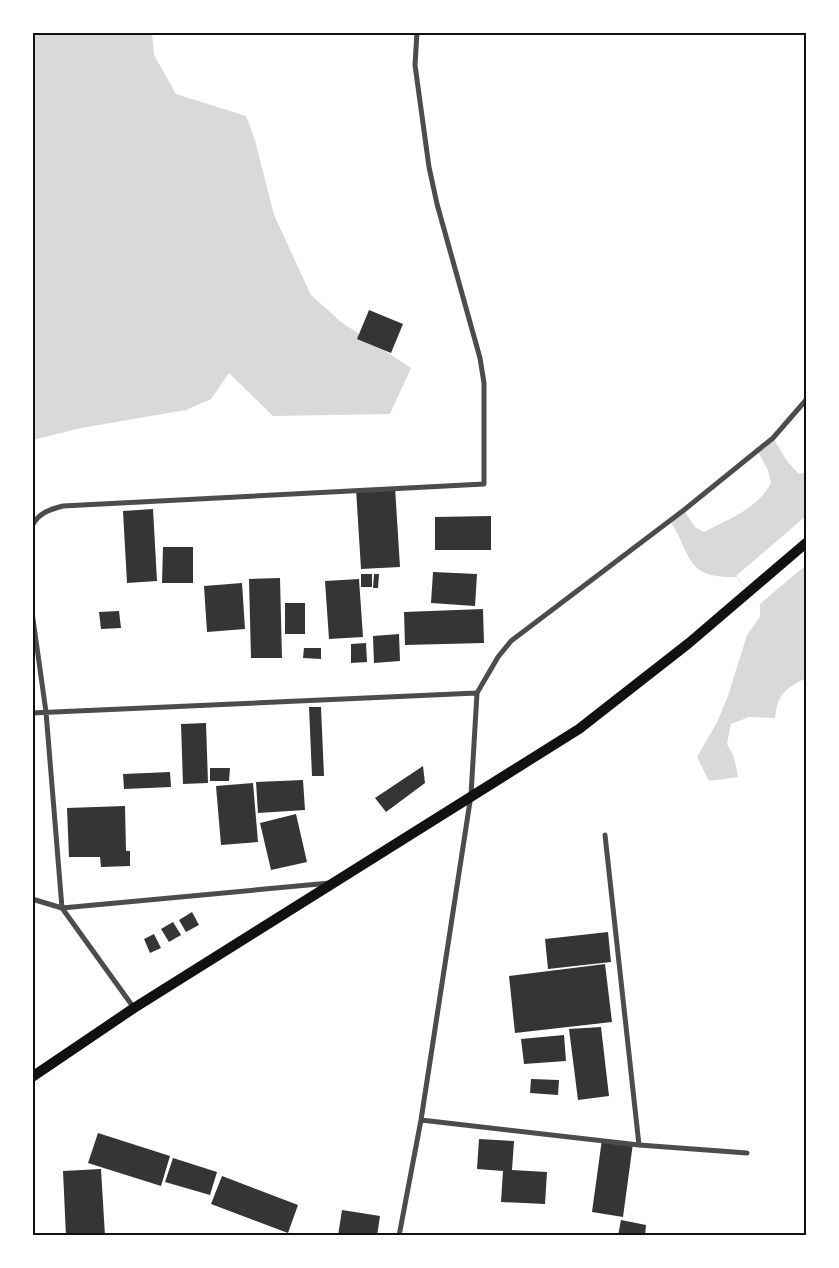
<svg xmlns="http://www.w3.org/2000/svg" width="839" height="1268" font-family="'Roboto Condensed',sans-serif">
<rect width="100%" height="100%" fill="#fff"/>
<path fill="#d9d9d9" d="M32 33H152L154 55 176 94 246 116 255 140 274 215 311 295 341 322 411 368 390 414 273 416 229 373 211 399 186 410 81 428 33 440Z
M773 438 787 461 799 474 806 472V678C785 689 778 693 775 718L749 717 731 724 727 744 734 757 738 777 709 781 697 757 717 722 728 696 747 635 760 617V604L736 577C684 578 693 556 670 521L684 510 695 527 704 532C729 519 757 509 771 483L768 470 757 450Z"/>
<path fill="#fff" d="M806 516V565L760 604 736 576Z"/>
<path fill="#353535" d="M369 310 403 324 391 353 357 339Z
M395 487 400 567 361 569 356 489Z
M153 509 157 581 127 583 123 511Z
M491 516V550H435V517Z
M163 547H193V583H162Z
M433 572 477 574 475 606 431 603Z
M361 574H372V587H361Z
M374 574H379L378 588H373Z
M280 578 282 658H251L249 579Z
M359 579 363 637 329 639 325 581Z
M242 583 245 629 207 632 204 586Z
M285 603H305V634H285Z
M483 609 484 643 405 645 404 612Z
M119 611 121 628 101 629 99 612Z
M399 634 400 661 374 663 373 636Z
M366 643 367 662 351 663V644Z
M304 648H321V659L303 658Z
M309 707H321L324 776H312Z
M206 723 208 783 183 784 181 724Z
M423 766 425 783 386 812 375 798Z
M210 768H230L229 781H210Z
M170 772 171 787 124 789 123 774Z
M303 780 305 810 258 813 256 782Z
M253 783 258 842 221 845 216 786Z
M125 806 126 851H130V866L101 867 100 857H69L67 808Z
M296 814 307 862 271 870 260 823Z
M192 912 199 925 186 932 179 920Z
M173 922 181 935 169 942 161 929Z
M608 932 611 962 548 969 545 939Z
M154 934 161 948 150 953 144 939Z
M605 964 612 1022 515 1033 509 976Z
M601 1027 609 1096 578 1100 569 1029Z
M564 1035 566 1061 524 1064 521 1039Z
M531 1079 559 1080 558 1095 530 1093Z
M98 1133 170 1156 161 1186 88 1163Z
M479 1139 514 1141 512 1170 547 1172 545 1204 501 1202 503 1171 477 1169Z
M602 1139 633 1143 623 1217 592 1212Z
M173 1158 217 1172 210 1195 165 1182Z
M101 1169 105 1236H66L63 1171Z
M222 1176 298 1205 288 1233 211 1204Z
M342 1210 380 1216 377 1236H338Z
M621 1220 646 1225 645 1236H618Z"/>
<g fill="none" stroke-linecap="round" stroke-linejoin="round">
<path stroke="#4c4c4c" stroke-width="5" d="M32 526C38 513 51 509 63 506L484 484V383L480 358 437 204 429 167 415 65 417 32
M32 612 46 712 62 908 134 1008
M32 713 477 693
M605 835 639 1145
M32 899 62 908 330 883
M421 1120 639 1145 747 1153
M399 1236 421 1120 471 795 477 693 498 657 511 641 684 510 773 438 806 400"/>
<path stroke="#111" stroke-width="10" d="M32 1077 134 1008 579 729 689 643 806 543"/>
</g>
<rect width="839" height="1268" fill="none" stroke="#ffffff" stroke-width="68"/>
<rect x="34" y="34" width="771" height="1200" fill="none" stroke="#111" stroke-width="2"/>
</svg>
